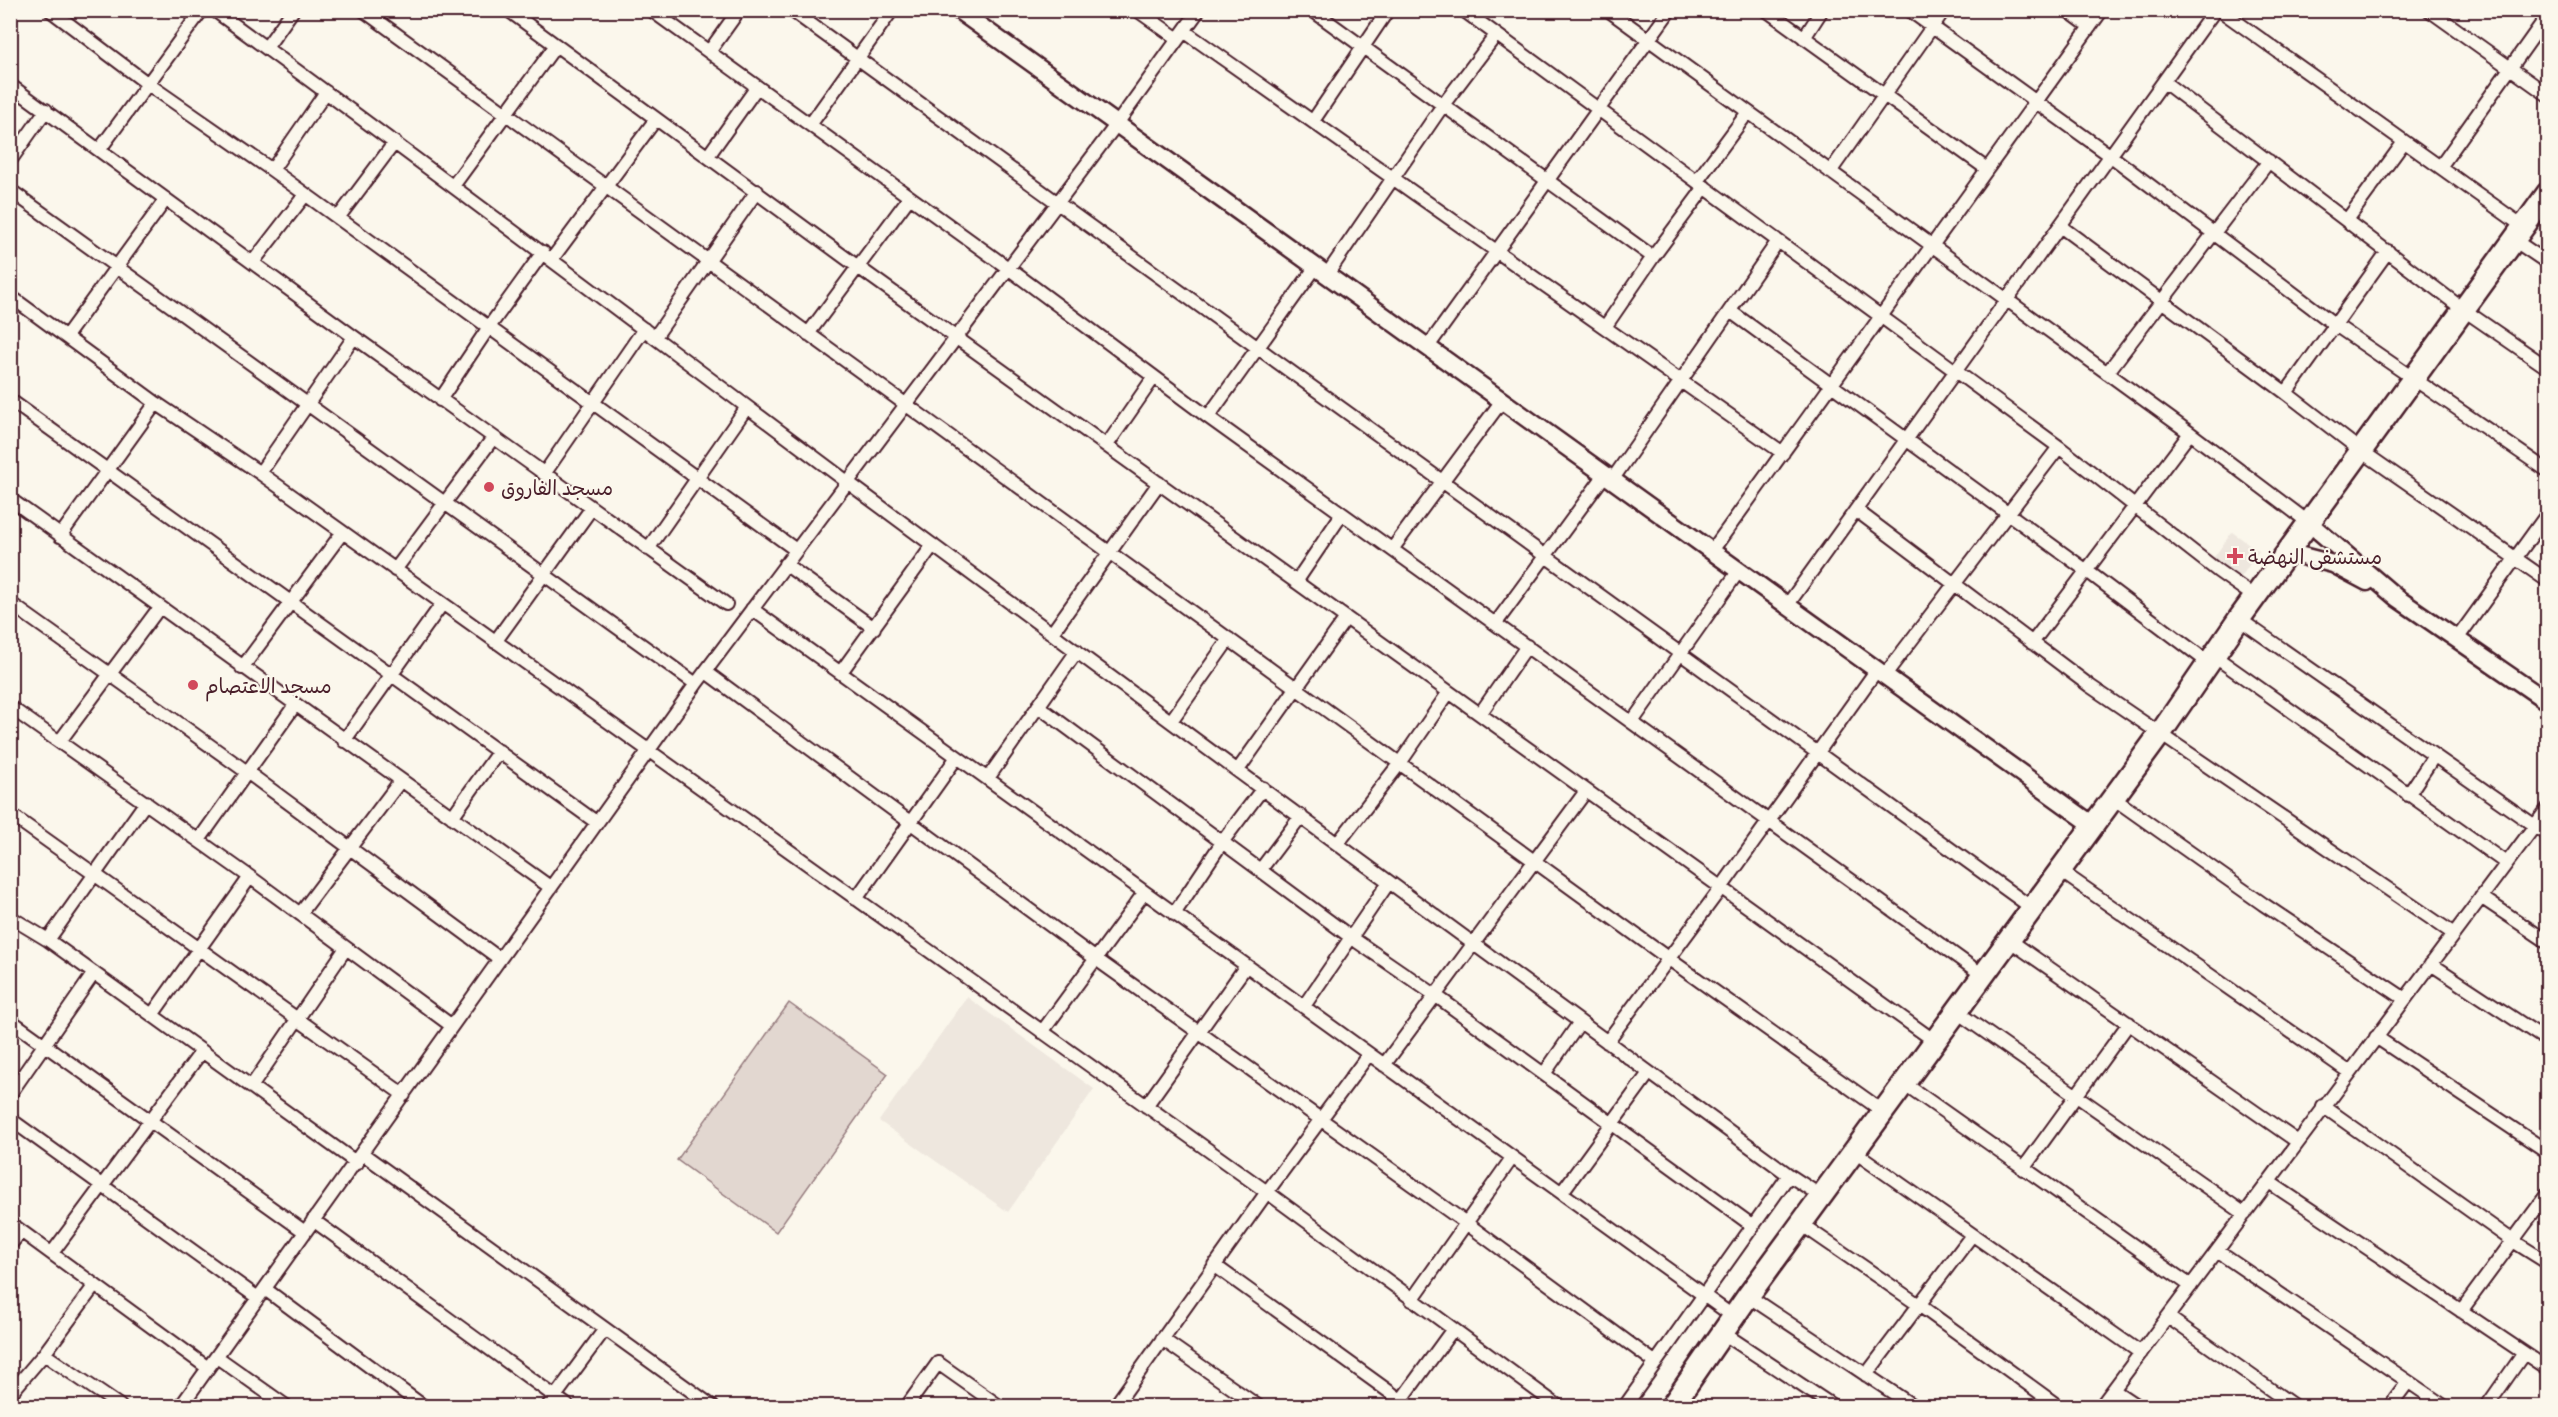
<svg xmlns="http://www.w3.org/2000/svg" width="2558" height="1417" font-family="'Patrick Hand','Playpen Sans Arabic',sans-serif">
<rect width="100%" height="100%" fill="#fbf7ec"/>
<filter id="ink" filterUnits="userSpaceOnUse"><feTurbulence type="fractalNoise" baseFrequency=".0167" numOctaves="2"/><feDisplacementMap in="SourceGraphic" scale="12" xChannelSelector="R" yChannelSelector="G"/><feConvolveMatrix kernelMatrix="1 2 1 2 8 2 1 2 1" color-interpolation-filters="sRGB"/></filter>
<g filter="url(#ink)">
<path fill="#eee7de" d="M2232 532 2259 551 2239 580 2212 560Z
M967 997 1094 1089 1008 1212 879 1121Z"/>
<path fill="#e2d7d0" stroke="#967b7e" stroke-width="1.5" d="M789 1003 888 1074 776 1232 677 1160Z"/>
<g fill="none" stroke-linecap="round" stroke-linejoin="round">
<defs>
<path id="street" d="M50 10 148 84 272 170 796 550
M214 10C427 165 636 324 846 481 1159 714 1474 945 1789 1175L1821 1196
M363 10 1669 959 1884 1112
M508 10 858 267 1936 1042
M651 10 1008 268 1208 417 1984 976
M791 10 2032 908
M1137 10 1178 39
M1312 10 1653 257
M1463 10 2059 447 2218 571 2255 597
M1608 10 2190 433 2308 522
M1766 10 1987 169
M1909 10 2111 156 2334 324 2548 471
M2067 10 2090 27
M2220 10 2524 227
M2429 10 2548 95
M1184 31 1783 453
M1804 38 1822 10
M266 48 293 10
M709 52 739 10
M2164 82 2464 310 2548 368
M10 85 354 337 726 604
M1313 121 1388 10
M810 125 892 10
M100 149 202 10
M708 156 757 87
M10 161 46 110
M2440 167 2548 15
M272 170 326 92
M1830 172 1944 10
M1697 181 1748 112
M453 186 556 45
M10 190 696 684
M338 218 395 142
M2347 220 2404 142
M2060 226 2286 393 2388 251
M2514 240 2548 263
M552 259 656 119
M253 262 305 195
M1326 276 1443 105 1496 35
M10 296 156 403 260 473 1267 1192 1558 1406
M1730 311 2087 571 2209 663
M1605 327 1653 257 1705 187
M808 334 909 198
M67 335 166 199
M655 337 757 191
M1427 348 1670 10
M2107 373 2269 161
M2286 393 2360 450 2548 581
M10 400 596 822
M440 400 489 327 543 252
M1208 417 1315 268
M1107 445 1154 377
M260 473 354 337
M544 474 644 329
M1612 480 1778 241
M10 499 550 887
M1856 510 2090 686 2454 934
M60 536 156 403
M1393 548 1501 402
M648 549 747 407
M1711 552 2102 10
M785 564 874 628
M395 570 493 438
M1296 582 1342 514
M10 603 247 772 500 959
M1786 607 2215 10
M752 609 1734 1317
M2239 619 2548 835
M1496 623 1604 476
M1052 633 1159 483
M2457 639 2548 513
M495 642 591 509
M2032 643 2190 433
M2214 656 2506 863
M242 668 342 533
M706 672 1096 959 1466 1223 1656 1363
M841 672 933 545
M1884 676 2059 447
M1038 706 1352 938 1435 995 1753 1226
M10 707 250 877 452 1026
M1480 714 1527 646
M1171 721 1229 639
M1632 722 1738 572
M60 741 159 608
M344 741 442 604
M1238 770 1346 618
M988 778 1077 651
M2408 795 2434 756
M2113 798 2263 904 2405 999
M10 814 404 1095
M452 817 499 751
M199 840 295 705
M1338 843 1400 763 1449 692
M1261 869 1301 816
M2059 870 2349 1072
M2481 897 2548 942
M856 899 957 757
M300 914 401 780
M1174 914 1223 841 1263 788
M10 917 48 940 357 1163
M48 940 146 802
M2009 940 2298 1142
M2431 964 2548 1041
M1304 1006 1389 882
M1957 1012 2245 1214
M152 1015 250 877
M10 1020 305 1232
M1042 1032 1144 893
M2376 1037 2548 1152
M1607 1042 1721 888 1876 671
M1384 1065 1586 791
M1544 1074 1580 1022
M1905 1084 2191 1286
M251 1087 346 948
M10 1094 94 973
M1146 1106 1246 966
M2323 1106 2513 1241 2548 1263
M10 1119 258 1298
M1855 1152 2141 1353
M363 1154 712 1406
M2023 1169 2129 1023
M2269 1182 2548 1369
M1562 1192 1649 1073
M313 1220 568 1406
M10 1223 208 1368
M1801 1224 1919 1305 2058 1406
M10 1245 21 1231
M2217 1251 2444 1406
M52 1253 202 1051
M1214 1265 1409 1406
M265 1289 423 1406
M1748 1296 1913 1406
M1412 1300 1512 1158
M2461 1311 2548 1193
M2168 1317 2294 1406
M1723 1333 1833 1406
M1162 1339 1258 1406
M44 1354 120 1406
M217 1357 286 1406
M1866 1375 1972 1235
M2113 1390 2137 1406
M10 1394 44 1354 95 1285
M181 1406 696 684 1116 125 1199 10
M548 1406 605 1329
M907 1406 938 1363 999 1406
M1115 1406 1267 1192 1369 1054
M1397 1406 1453 1329
M1625 1406 1789 1175
M2101 1406 2548 808
M2390 1406 2408 1382
M2487 1406 2524 1353"/>
<path id="secondary" d="M958 10 2093 825
M2308 522 2397 598 2548 702
M2287 552 2333 564 2367 582"/>
<path id="highway" d="M1672 1406 1748 1296 2160 734 2239 619 2548 193"/>
</defs>
<use href="#street" stroke="#4a1f2b" stroke-width="16"/>
<use href="#secondary" stroke="#4a1f2b" stroke-width="21"/>
<use href="#highway" stroke="#4a1f2b" stroke-width="26"/>
<use href="#street" stroke="#fbf7ec" stroke-width="12"/>
<use href="#secondary" stroke="#fbf7ec" stroke-width="16"/>
<use href="#highway" stroke="#fbf7ec" stroke-width="21"/>
</g>
</g>
<g fill="#d1495b" stroke="#fbf7ec" stroke-width="2">
<circle cx="489" cy="487" r="6"/>
<path d="M2232 547h6v6h6v6h-6v6h-6v-6h-6v-6h6z"/>
<circle cx="193" cy="685" r="6"/>
</g>
<g text-anchor="middle" dominant-baseline="central" stroke-width="4.5" stroke-linejoin="round" paint-order="stroke">
<g font-size="20" fill="#4a1f2b" stroke="#fbf7ec" text-anchor="start">
<text x="501" y="487">مسجد الفاروق</text>
<text x="2248" y="556">مستشفى النهضة</text>
<text x="205" y="685">مسجد الاعتصام</text>
</g>
</g>
<rect width="2558" height="1417" fill="none" stroke="#fbf7ec" stroke-width="36"/>
<rect x="18" y="18" width="2522" height="1381" fill="none" stroke="#4a1f2b" stroke-width="2" filter="url(#ink)"/>
</svg>
